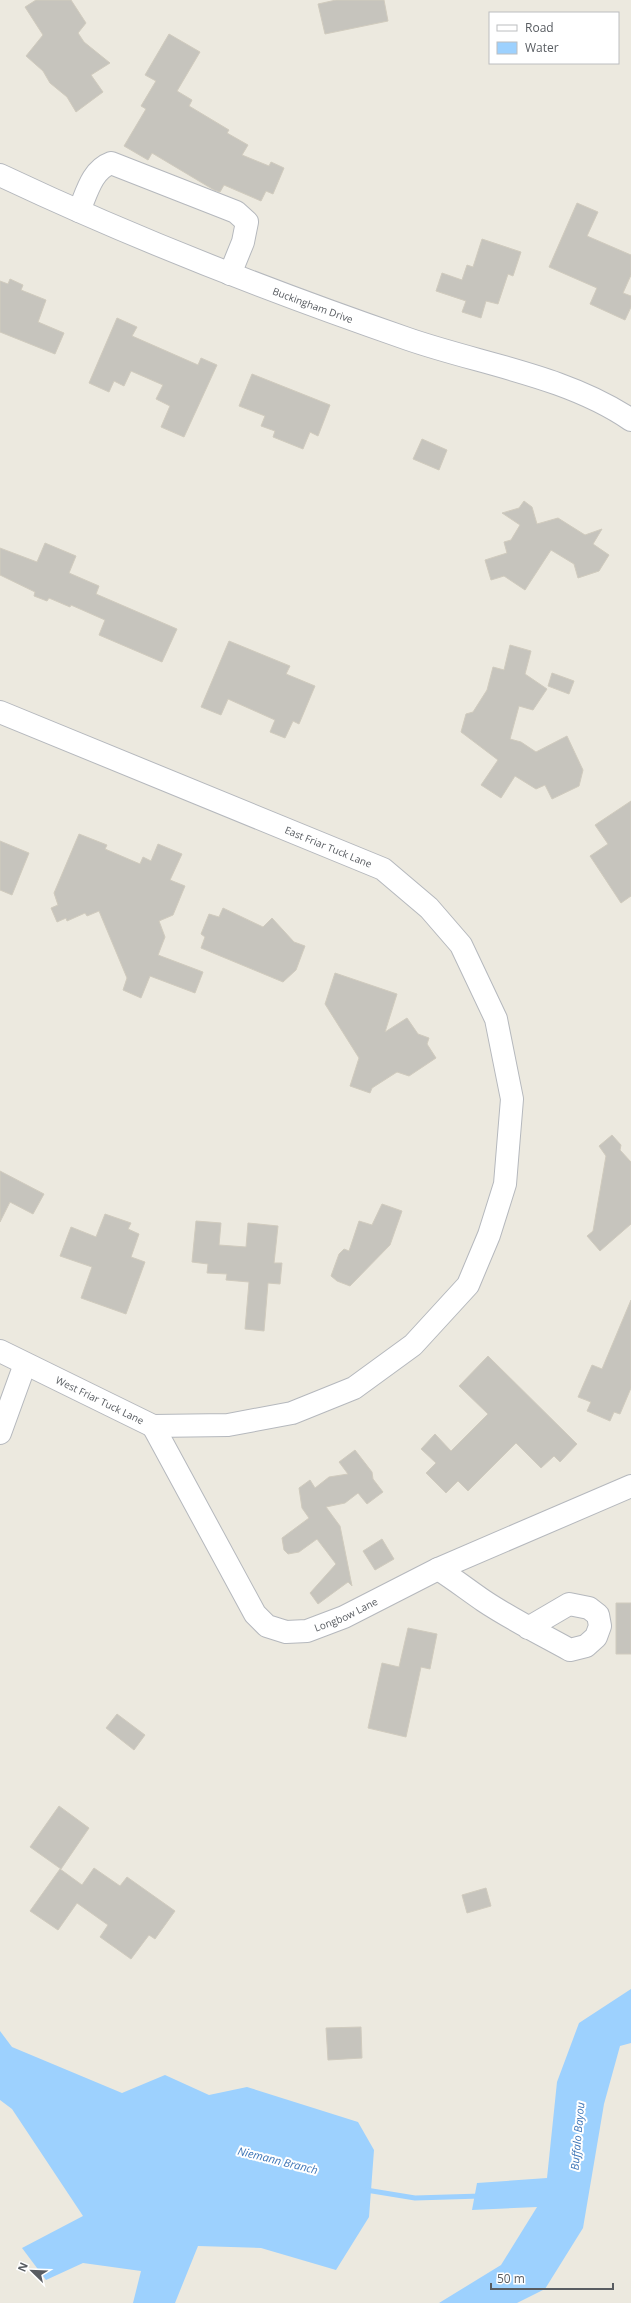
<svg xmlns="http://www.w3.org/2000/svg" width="631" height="2303" font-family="'Open Sans',sans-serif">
<rect width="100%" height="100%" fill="#ece9df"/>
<path fill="#9dd1fe" d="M631 1989V2043L620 2046 604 2104 583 2228 545 2289 517 2303H439L501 2265 537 2207 472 2210 477 2183 547 2178 557 2082 579 2023Z
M0 2031 12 2047 122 2093 165 2075 209 2095 247 2087 358 2122 374 2150 369 2217 336 2270 261 2248 198 2246 175 2303H133L141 2271 83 2263 46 2280 22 2248 83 2216 12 2109 0 2100Z"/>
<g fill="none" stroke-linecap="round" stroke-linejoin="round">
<path stroke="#9dd1fe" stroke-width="5" d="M366 2190 415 2198 481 2196"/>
</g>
<path fill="#c6c4bd" stroke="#d0cbbe" d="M36 0H71L86 23 78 33 84 42 110 63 91 75 103 92 76 112 67 97 50 83 43 71 26 56 43 35 25 7Z
M336 0H384L388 21 325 34 318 4Z
M169 34 200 52 177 91 192 100 189 106 229 130 227 133 248 145 242 155 269 166 271 162 284 168 273 194 266 191 261 201 224 185 220 192 214 190 152 153 148 160 124 146 146 109 141 106 156 81 145 75Z
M577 203 598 212 587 236 631 255V275L623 293 631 296V307L625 320 590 304 597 288 549 267Z
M482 239 521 252 513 276 508 274 498 304 486 301 481 318 462 312 466 301 436 291 442 273 462 280 467 265 473 267Z
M10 279 23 285 21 290 46 300 38 322 64 333 55 354 0 332V281L8 284Z
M117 318 137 327 132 336 198 365 201 358 217 365 184 437 161 427 170 406 156 399 163 385 131 371 124 386 114 381 109 392 89 383Z
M252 374 330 405 318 436 310 432 303 449 273 437 275 431 261 426 265 416 239 406Z
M422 439 447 450 439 470 413 459Z
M524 501 532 507 537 524 558 518 585 535 602 529 593 544 609 555 599 571 578 578 574 564 551 550 525 590 504 576 491 580 485 560 507 553 504 542 511 540 520 525 502 513 519 508Z
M45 543 76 556 69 573 99 586 96 594 177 629 162 662 99 635 105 620 71 605 70 607 49 598 47 601 34 596 35 592 0 575V548L37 562Z
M229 641 290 666 286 674 315 686 299 724 293 721 285 738 270 732 275 720 228 699 221 715 201 707Z
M510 645 531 651 525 674 547 689 533 710 519 706 510 739 521 742 536 752 567 736 583 770 579 786 552 799 545 785 536 789 515 776 501 798 481 785 498 760 461 732 466 714 473 712 487 690 493 667 504 670Z
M552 673 574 681 569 694 548 686Z
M631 801V896L621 903 590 856 608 844 595 825Z
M79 834 107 845 105 849 140 864 143 857 151 861 158 844 182 854 170 880 185 886 173 915 159 921 165 937 158 955 203 972 195 993 150 976 141 998 123 990 127 978 99 911 87 916 85 913 67 921 66 918 57 922 51 908 58 905 54 893Z
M0 841 29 853 12 895 0 890Z
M223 908 263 927 272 918 294 942 305 946 296 970 283 982 201 948 205 937 201 934 209 914 219 917Z
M335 973 397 994 385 1032 407 1018 418 1034 429 1038 427 1044 436 1058 409 1076 397 1072 372 1088 370 1093 350 1086 359 1058 325 1004Z
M612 1135 621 1145 620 1150 631 1162V1224L600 1251 587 1236 593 1231 606 1156 599 1146Z
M0 1171 44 1194 33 1214 10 1202 0 1222Z
M382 1204 402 1211 390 1245 350 1286 337 1281 331 1276 339 1254 344 1249 349 1251 359 1221 372 1225Z
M105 1214 131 1223 128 1229 139 1234 131 1257 145 1262 126 1314 81 1298 92 1267 60 1256 71 1227 96 1237Z
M196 1221 221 1223 219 1245 246 1247 248 1223 278 1226 274 1263H282L280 1284 268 1283 264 1331 245 1329 249 1282 226 1280 227 1274 207 1273 208 1264 192 1262Z
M631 1300V1388L620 1414 614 1412 610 1421 587 1411 591 1402 578 1397 592 1365 602 1369Z
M488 1356 577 1444 560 1462 554 1456 541 1468 516 1443 468 1491 458 1481 446 1493 426 1473 436 1463 421 1449 435 1434 451 1451 488 1414 459 1386Z
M355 1450 372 1472 373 1479 383 1492 367 1504 358 1493 345 1503 326 1507 340 1526 352 1586 348 1582 318 1604 310 1593 336 1564 317 1539 299 1552 288 1554 284 1550 282 1538 309 1518 302 1508 299 1488 310 1480 315 1488 329 1477 348 1474 339 1462Z
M382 1539 394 1559 375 1570 363 1551Z
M616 1603H631V1654H616Z
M408 1628 437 1634 430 1669 421 1667 406 1737 368 1728 382 1663 399 1667Z
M117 1714 145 1735 134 1750 106 1728Z
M59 1806 89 1828 61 1869 30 1847Z
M94 1868 120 1886 127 1877 175 1911 155 1939 149 1935 131 1959 100 1937 108 1925 77 1903 58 1930 30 1911 60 1869 82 1885Z
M486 1888 491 1906 467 1913 462 1895Z
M361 2027 362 2058 328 2060 326 2028Z"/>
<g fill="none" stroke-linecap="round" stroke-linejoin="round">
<defs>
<g id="minor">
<path id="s1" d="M0 175C133 238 269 291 408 339 480 364 567 376 631 420"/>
<path d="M79 211C87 192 92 170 111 163L236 212 247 222 243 242 230 274"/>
<path id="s2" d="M0 712 383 869 429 908 461 945 496 1019 512 1099 505 1184 489 1235 468 1285 413 1345 354 1388 292 1413 228 1425 153 1426 0 1351"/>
<path id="s3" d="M153 1426 255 1614 267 1626 286 1632 307 1631 344 1617 438 1569 631 1486"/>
<path d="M0 1433 25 1364"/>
<path d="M438 1569C454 1579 468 1590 484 1601 511 1619 541 1634 570 1650L586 1646 596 1637 600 1626 598 1615 589 1608 569 1604 528 1628"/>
</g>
</defs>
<use href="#minor" stroke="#b5b8bd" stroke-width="24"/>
<use href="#minor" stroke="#fff" stroke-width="22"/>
</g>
<g text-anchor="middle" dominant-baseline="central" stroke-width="4" stroke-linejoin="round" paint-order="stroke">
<g font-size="10" fill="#585c61" stroke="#fff">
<text stroke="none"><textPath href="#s1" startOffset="339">Buckingham Drive</textPath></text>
<text stroke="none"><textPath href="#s2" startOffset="355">East Friar Tuck Lane</textPath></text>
<text transform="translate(100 1400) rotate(26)">West Friar Tuck Lane</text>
<text stroke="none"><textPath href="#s3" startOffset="314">Longbow Lane</textPath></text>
</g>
<g font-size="11" font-style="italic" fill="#3f76b7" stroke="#fff">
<text transform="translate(577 2136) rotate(-85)">Buffalo Bayou</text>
<text transform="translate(278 2160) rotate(14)">Niemann Branch</text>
</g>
</g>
<rect x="489" y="12" width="130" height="52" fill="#ffffff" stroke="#bcbec0"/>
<rect x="497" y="25" width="20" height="6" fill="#ffffff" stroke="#bcbec0"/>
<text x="525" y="32" font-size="12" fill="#585c61">Road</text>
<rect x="497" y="42" width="20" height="12" fill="#9dd1fe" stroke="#bcbec0"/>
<text x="525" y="52" font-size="12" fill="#585c61">Water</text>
<g transform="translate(32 2271) rotate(293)" stroke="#ffffff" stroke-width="3" paint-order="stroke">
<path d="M0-3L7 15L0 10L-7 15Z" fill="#585c61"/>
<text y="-6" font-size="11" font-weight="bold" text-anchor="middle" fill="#585c61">N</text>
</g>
<path d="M491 2283v6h122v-6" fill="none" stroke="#585c61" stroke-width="2"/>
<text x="497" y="2283" font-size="12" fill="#585c61" stroke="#ffffff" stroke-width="3" paint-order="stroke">50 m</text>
</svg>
